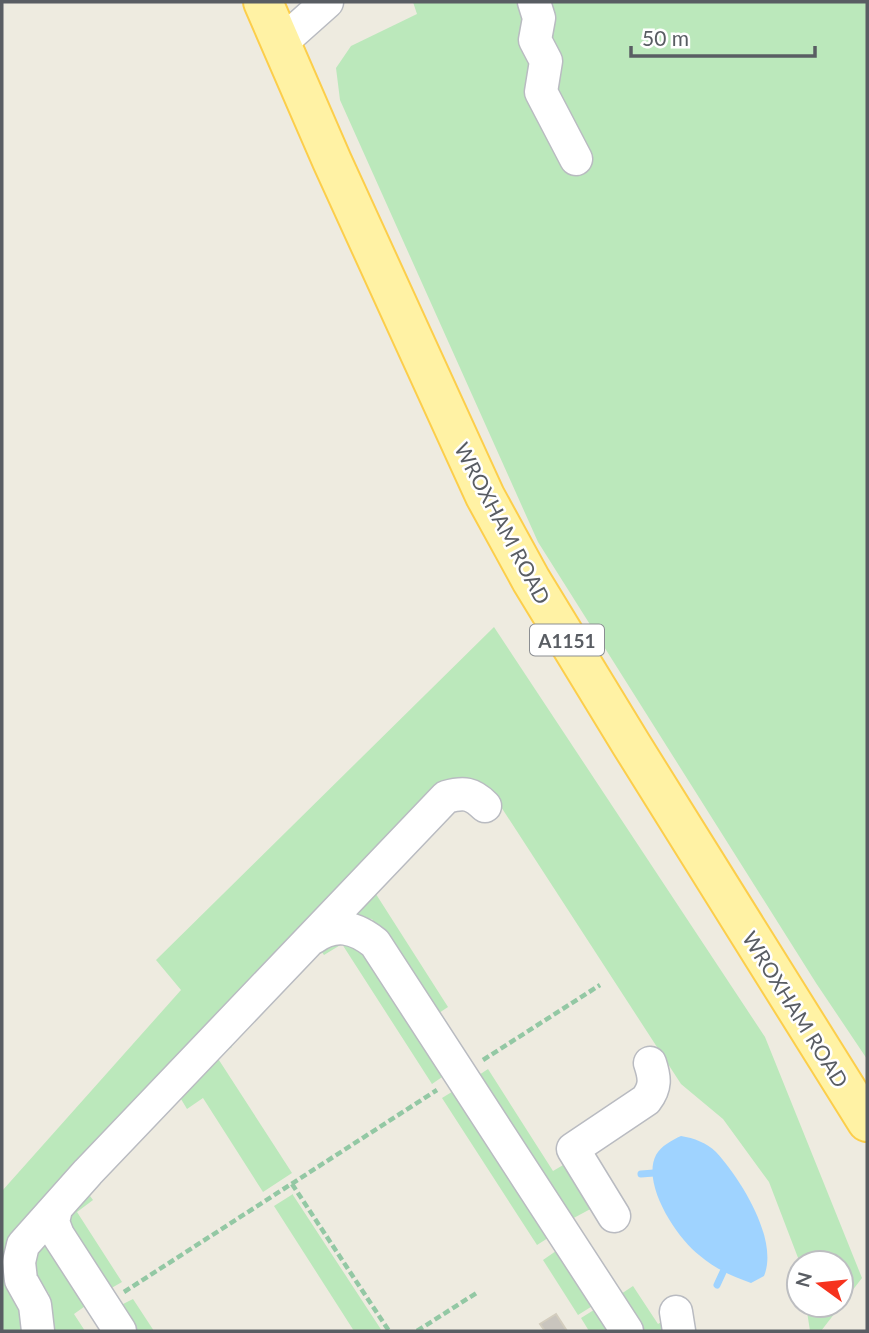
<svg xmlns="http://www.w3.org/2000/svg" width="869" height="1333" font-family="Lato,sans-serif">
<rect width="100%" height="100%" fill="#eeebe0"/>
<path fill="#bbe8bb" d="M413 2H867V1059L816 983 538 542 340 100 336 68 351 46 417 14Z
M494 627 765 1037 862 1278 821 1331H810L806 1305H841V1263H800L769 1182 723 1119 681 1084 494 796C469 781 461 772 434 789L25 1224 29 1331H2V1191L181 990 156 960Z
M385 874 389 880 374 891 448 1007 436 1015 372 919 356 917 350 910Z
M331 941 363 948 445 1075 432 1084 342 944 324 955 319 948Z
M227 1041 232 1047 217 1057 292 1173 263 1192 203 1098 187 1109 178 1094Z
M488 1069 553 1171 570 1161 596 1206 570 1220 479 1075Z
M455 1090 548 1238 537 1245 442 1098Z
M87 1192 93 1200 77 1212 122 1282 108 1290 68 1222 70 1207Z
M293 1194V1195L382 1331H354L274 1206Z
M49 1239 88 1304 74 1314 85 1331H49L43 1300 49 1294 43 1285 38 1287 31 1256Z
M556 1251 594 1305 578 1315 543 1260Z
M633 1286 658 1324 669 1317 668 1331H641L618 1296Z
M133 1299 154 1331H135L122 1312 123 1304Z
M597 1308 611 1331H589L581 1318Z"/>
<path fill="#9fd3ff" d="M681 1136C694 1138 707 1143 716 1152 741 1179 779 1240 764 1276L751 1283C732 1276 715 1269 699 1255 677 1238 641 1184 656 1155 661 1146 672 1140 681 1136Z"/>
<g fill="none" stroke-linecap="round" stroke-linejoin="round">
<path stroke="#9fd3ff" stroke-width="7" d="M641 1174 654 1173
M717 1285 723 1272"/>
</g>
<path fill="#c9c5be" stroke="#d3cdbe" stroke-width="2" d="M556 1314 567 1331H545L540 1324Z"/>
<g fill="none" stroke-linecap="round" stroke-linejoin="round">
<defs>
<path id="minor" d="M534 2 539 18 535 40 546 61 541 92 576 159
M281 43 327 2
M313 938C335 922 355 927 375 943L627 1331
M56 1209 53 1222 58 1235 120 1331
M614 1216 573 1149 646 1100C656 1087 655 1078 650 1063
M676 1312 679 1331
M38 1331 35 1305 21 1280 19 1262 23 1245 88 1172 446 797C464 792 472 793 485 806"/>
<path id="major" d="M263 2 332 161 485 496 531 580 631 744 867 1122"/>
</defs>
<use href="#minor" stroke="#b9bbc1" stroke-width="35"/>
<use href="#major" stroke="#fcce4b" stroke-width="42"/>
<path stroke="#93c8a4" stroke-width="4.5" stroke-dasharray="7 3.5" stroke-linecap="butt" d="M483 1060 600 985
M292 1184 389 1331
M124 1292 437 1090
M417 1331 478 1292"/>
<use href="#minor" stroke="#fff" stroke-width="32"/>
<use href="#major" stroke="#fff2a4" stroke-width="38"/>
</g>
<g text-anchor="middle" dominant-baseline="central" stroke-width="5" stroke-linejoin="round" paint-order="stroke">
<rect fill="#fff" stroke="#8b8e92" stroke-width="2" x="530" y="624.5" width="74" height="31" rx="5"/>
<g font-size="19" font-weight="bold" fill="#595d63">
<text x="567" y="640">A1151</text>
</g>
<g font-size="21" fill="#595d63" stroke="#fff">
<text transform="translate(503 523) rotate(62)">WROXHAM ROAD</text>
<text transform="translate(796 1009) rotate(58)">WROXHAM ROAD</text>
</g>
</g>
<rect width="869" height="1333" fill="none" stroke="#595d63" stroke-width="7"/>
<g transform="translate(820 1284) rotate(285)"><circle r="33" fill="#ffffff" stroke="#bdbec1" stroke-width="2"/>
<path d="M0-5L12 26L0 18L-12 26Z" fill="#f6331e"/>
<text y="-10" font-size="19" font-weight="bold" text-anchor="middle" fill="#595d63">N</text>
</g>
<path d="M631 46v10h184v-10" fill="none" stroke="#595d63" stroke-width="3.5"/>
<text x="642" y="46" font-size="21" fill="#595d63" stroke="#ffffff" stroke-width="5" paint-order="stroke">50 m</text>
</svg>
